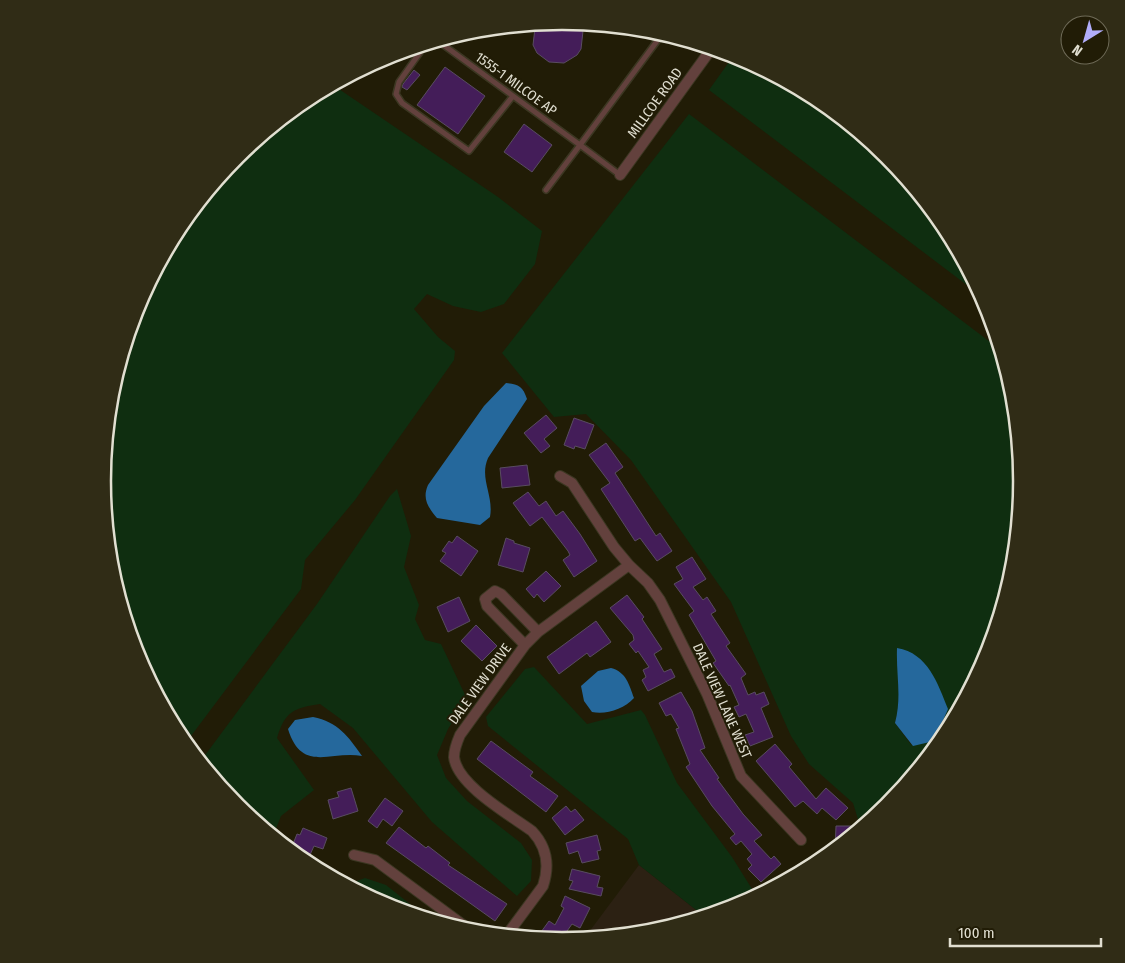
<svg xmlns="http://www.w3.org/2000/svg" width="1125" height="963" font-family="'Fira Sans Condensed',sans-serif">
<rect width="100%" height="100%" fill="#211c06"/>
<path fill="#2c2113" d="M639 865 705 917 652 933 583 940Z"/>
<path fill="#0f2e10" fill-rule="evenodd" d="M734 55 818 99 888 156 945 226 984 298 709 90Z
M333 85 498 197 542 231 535 264 504 304 481 312 453 306 427 294 414 309 438 337 455 351 454 360 355 500 305 560 301 589 185 744 137 657 111 571 102 481 111 391 137 305 180 226 237 156 307 99Z
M689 114 1002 351 1014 392 1023 482 1014 572 988 658 945 737 888 807 861 829 853 803 809 764 791 736 731 602 631 460 586 414 554 417 502 353ZM900 702 912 746 895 723Z
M397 489 411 536 404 567 419 605 415 619 425 640 441 644 467 699 448 729 437 755 446 778 467 801 521 843 532 860 531 881 517 896 432 822 353 728 320 704C294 708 285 711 277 738L314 790 281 816 273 836 237 807 200 762 317 604 390 496Z
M534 667 587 724 641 710 645 715 677 783 732 857 757 897 738 907 705 917 639 865 628 839 488 726 486 717 525 669Z
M365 878 386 885 430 920 386 907 345 885Z"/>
<path fill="#25689c" d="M506 383C518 384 523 386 527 399L488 458C479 479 494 495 490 517L480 525 437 518C428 507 422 499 428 485L484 406Z
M897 648C928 653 938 684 948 709L934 741 913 746 895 723C902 696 896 676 897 648Z
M611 668C626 672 629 684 634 698 624 709 606 715 592 712L584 701 581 686 598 671Z
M313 717C338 722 348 736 362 756 331 750 302 774 288 729L295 720Z"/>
<path fill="#441d59" stroke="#594c61" d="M562 21 579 23 583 31 581 49 577 55 564 63 549 62 537 53 533 45 535 28 537 24Z
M445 67 485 96 458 134 417 105Z
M414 70 420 75 407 90 402 87 403 84Z
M524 124 552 145 532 172 504 152Z
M546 415 557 428 544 439 550 446 541 453 524 433Z
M574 418 594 425 585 449 575 446 574 449 564 445Z
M606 443 623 467 615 473 656 536 660 533 672 551 657 561 640 538 635 541 601 489 610 483 589 455Z
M527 465 530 485 502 488 500 468Z
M528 492 539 506 546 501 556 516 563 511 580 534 597 561 574 577 563 560 570 555 568 551 542 517 530 526 513 503Z
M457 536 478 551 461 576 440 561 446 553 442 551 449 541 452 543Z
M506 538 514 541V543L530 548 523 572 498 565Z
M692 557 706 579 693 587 703 600 707 597 716 611 711 614 730 643 726 646 746 674 741 678 748 695 755 692 756 695 764 692 769 704 761 708 773 737 750 746 745 735 754 732 746 714 739 717 734 707 739 705 730 685 729 686 713 663 716 661 689 615 694 611 674 584 683 579 676 567Z
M546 571 561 586 544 602 537 594 534 598 526 589Z
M627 595 644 617 642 619 662 649 654 654 664 672 671 669 675 677 648 691 642 680 646 677 643 670 649 667 638 651 636 653 629 644 634 640 633 635 610 608Z
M459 597 470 621 448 632 437 607Z
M596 621 611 642 590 657 587 653 559 674 547 657Z
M476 625 497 646 482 661 461 641Z
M681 692 692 711 705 748 700 750 719 778 717 779 743 814 762 835 754 841 771 859 774 856 781 864 761 882 748 869 752 865 747 859 752 854 741 841 736 845 730 838 735 834 712 806 686 767 690 764 676 729 679 728 671 714 666 716 659 703Z
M491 741 533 772 530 776 558 796 546 812 477 759Z
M775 744 792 764 789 767 816 799 826 788 848 808 836 820 822 808 817 814 803 801 795 807 756 761Z
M351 788 358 811 333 819 328 800 339 797 337 792Z
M385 798 403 811 392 826 383 819 377 828 368 821Z
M566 806 571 812 575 809 584 820 565 835 552 818Z
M836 826H855L854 834 835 850Z
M399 827 426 848 428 846 450 863 448 865 507 904 495 921 386 843Z
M303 828 327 838 323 849 314 846 309 857 291 849 297 834 300 835Z
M597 835 601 850 597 851 599 859 582 863 578 851 569 854 566 843Z
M572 869 600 876 597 887 603 888 601 896 569 889 573 881 569 880Z
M565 896 590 908 580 928 572 924 560 941 536 939 549 921 555 925 564 908 561 906Z"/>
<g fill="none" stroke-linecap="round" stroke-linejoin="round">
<defs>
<path id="service" d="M438 41 580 145 663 33
M426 44 399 82 396 94 402 103 469 151 513 96
M546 190 580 145 620 175
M607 937 611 932 616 931 626 936"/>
<path id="minor" d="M620 175 712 48
M560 476 572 483 614 547 629 565 648 583 660 600 707 694 741 776 801 840
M525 645 487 606 485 599 495 591 501 594 538 632
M354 855 375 860 474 933
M506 936 543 886C550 865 547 847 532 831 510 815 457 785 454 757 454 749 457 742 460 735L525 645 538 632 629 565"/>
</defs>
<use href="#service" stroke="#3c3722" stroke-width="8"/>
<use href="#minor" stroke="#3c3722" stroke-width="12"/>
<use href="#service" stroke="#63413d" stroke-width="5"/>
<use href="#minor" stroke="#63413d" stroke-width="10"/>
</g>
<g text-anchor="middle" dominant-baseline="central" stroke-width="4" stroke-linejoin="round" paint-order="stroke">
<g font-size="14" fill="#e1dfd1" stroke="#211c06">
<text transform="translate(516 84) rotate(36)">1555-1 MILCOE AP</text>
<text transform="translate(655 103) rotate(-54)">MILLCOE ROAD</text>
<text transform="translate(480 684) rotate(-54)">DALE VIEW DRIVE</text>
<text transform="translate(722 701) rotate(66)">DALE VIEW LANE WEST</text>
</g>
</g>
<path d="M0 0H1125V963H0ZM111 481a451 451 0 1 1 902 0a451 451 0 1 1-902 0Z" fill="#302c16" fill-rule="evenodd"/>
<path fill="none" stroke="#e1dfd1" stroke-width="2.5" d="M111 481a451 451 0 1 1 902 0a451 451 0 1 1-902 0Z"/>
<g transform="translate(1085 40) rotate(217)"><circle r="24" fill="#211c06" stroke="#6e6a57"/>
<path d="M0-4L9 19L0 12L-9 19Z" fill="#b1adfa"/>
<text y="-8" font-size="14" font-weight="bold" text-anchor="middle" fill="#e1dfd1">N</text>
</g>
<path d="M950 938v8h151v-8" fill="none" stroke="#e1dfd1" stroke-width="2.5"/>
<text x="958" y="938" font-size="15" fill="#e1dfd1" stroke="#211c06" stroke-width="4" paint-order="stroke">100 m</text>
</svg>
